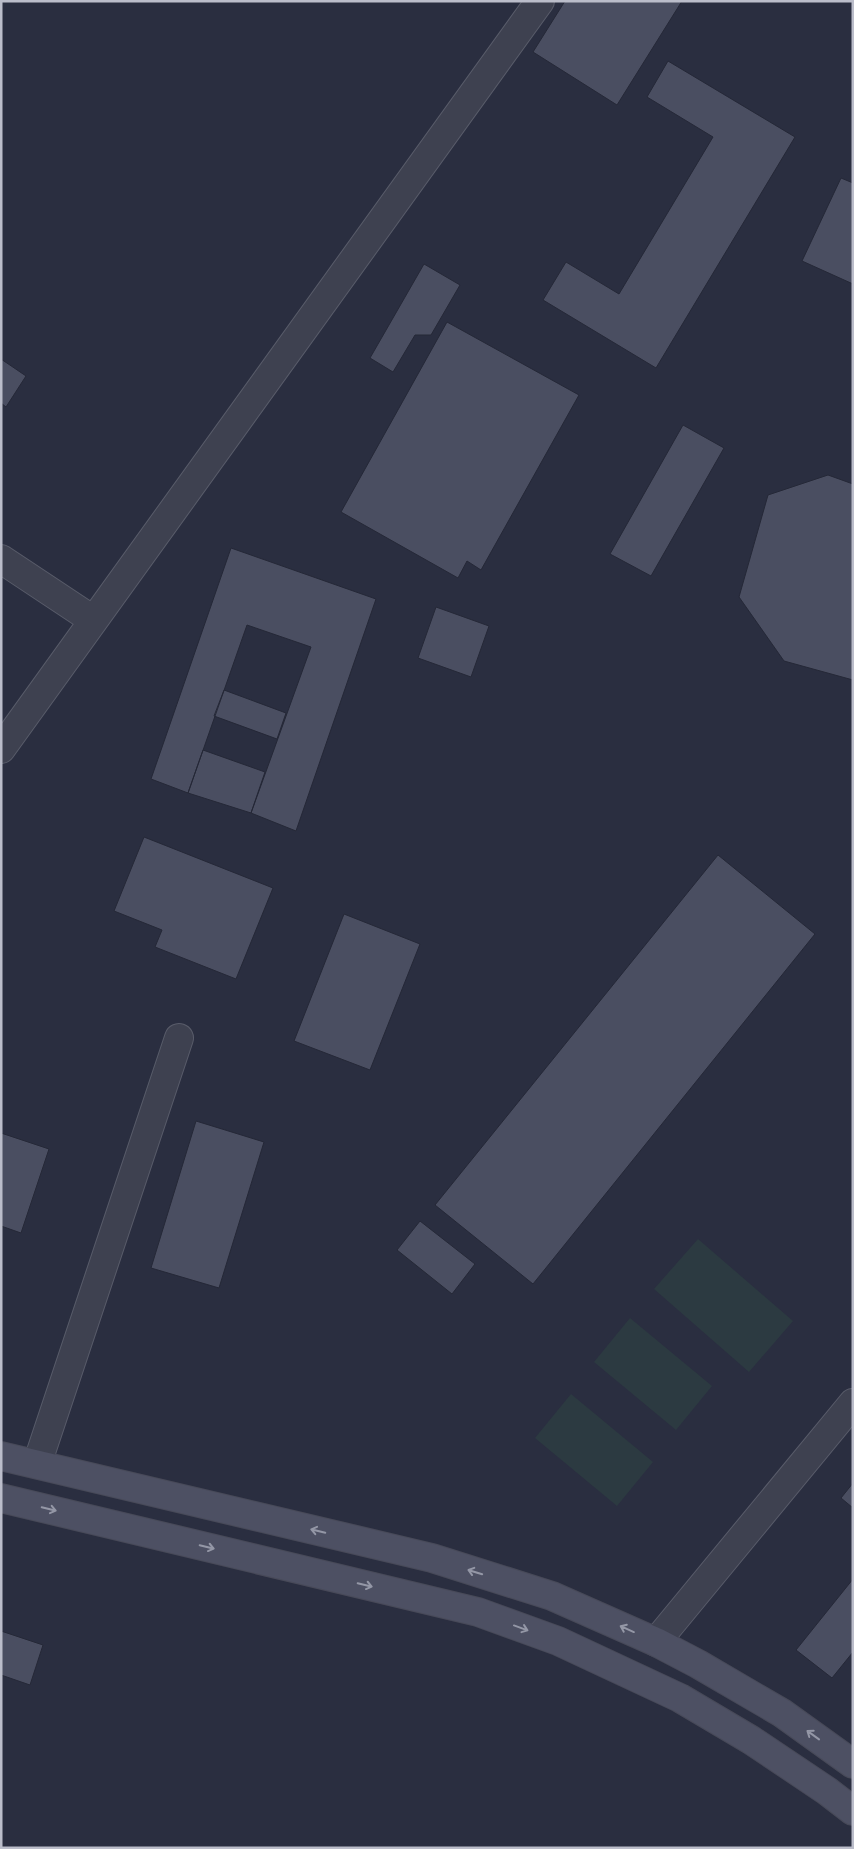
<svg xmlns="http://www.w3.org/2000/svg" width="854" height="1849" font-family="Figtree,sans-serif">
<rect width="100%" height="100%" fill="#2a2e40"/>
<path fill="#2c3a41" d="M698 1239 793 1321 749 1372 654 1289Z
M630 1318 712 1386 676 1430 594 1362Z
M571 1394 653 1462 617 1506 535 1438Z"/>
<path fill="#4a4e61" stroke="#252837" d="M565 1H682L617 105 533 52Z
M668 61 795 137 656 368 543 300 566 262 619 294 713 137 647 97Z
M841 178 853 183V284L802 261Z
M424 264 460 285 431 335H415L393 372 370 358Z
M447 322 579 395 481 570 467 561 458 578 341 512Z
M1 359 26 376 6 407 1 403Z
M683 425 724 448 651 576 610 554Z
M828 475 853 484V680L784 661 739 597 768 495Z
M231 548 376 599 296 831 251 813 311 647 247 625 188 793 151 779Z
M436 607 489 626 471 677 418 658Z
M224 690 286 713 277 739 214 716Z
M203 750 265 772 251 813 188 793Z
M144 837 273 888 236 979 155 947 162 930 114 911Z
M718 855 815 934 533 1284 435 1205Z
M344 914 420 944 370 1070 294 1041Z
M196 1121 264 1142 219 1288 151 1268Z
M1 1133 49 1149 21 1233 1 1226Z
M420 1221 475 1264 452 1294 397 1250Z
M853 1483V1508L841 1498Z
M853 1579V1652L832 1678 796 1650Z
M1 1631 43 1645 30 1685 1 1675Z"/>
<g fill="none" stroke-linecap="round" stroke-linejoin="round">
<defs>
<path id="street" d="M1 559 93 620
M1 749 540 1
M37 1464 179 1038
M656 1642 853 1403"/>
<path id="secondary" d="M1 1456 432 1558 552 1596 656 1642 698 1664 782 1713 853 1764
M1 1498 478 1612 558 1641 680 1698 751 1740 827 1791 853 1811"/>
</defs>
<use href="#street" stroke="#595c6a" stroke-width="30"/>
<use href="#secondary" stroke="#484a59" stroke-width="30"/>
<use href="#street" stroke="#3e4150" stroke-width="28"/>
<use href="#secondary" stroke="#4d5063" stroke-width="28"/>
</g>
<defs><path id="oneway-shaft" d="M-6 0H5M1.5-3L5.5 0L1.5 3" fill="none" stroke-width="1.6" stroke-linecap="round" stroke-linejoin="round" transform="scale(1.25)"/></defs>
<g stroke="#9497a6">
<use href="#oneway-shaft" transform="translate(49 1509) rotate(14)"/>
<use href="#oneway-shaft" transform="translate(318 1531) rotate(-166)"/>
<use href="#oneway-shaft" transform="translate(207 1547) rotate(13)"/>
<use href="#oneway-shaft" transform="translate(475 1572) rotate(-163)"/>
<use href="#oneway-shaft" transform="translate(365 1585) rotate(13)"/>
<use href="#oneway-shaft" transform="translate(521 1628) rotate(20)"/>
<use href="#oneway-shaft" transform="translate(627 1629) rotate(-156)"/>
<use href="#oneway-shaft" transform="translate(813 1735) rotate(-144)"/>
</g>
<rect width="854" height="1849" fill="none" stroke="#bbbdca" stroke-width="5"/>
</svg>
